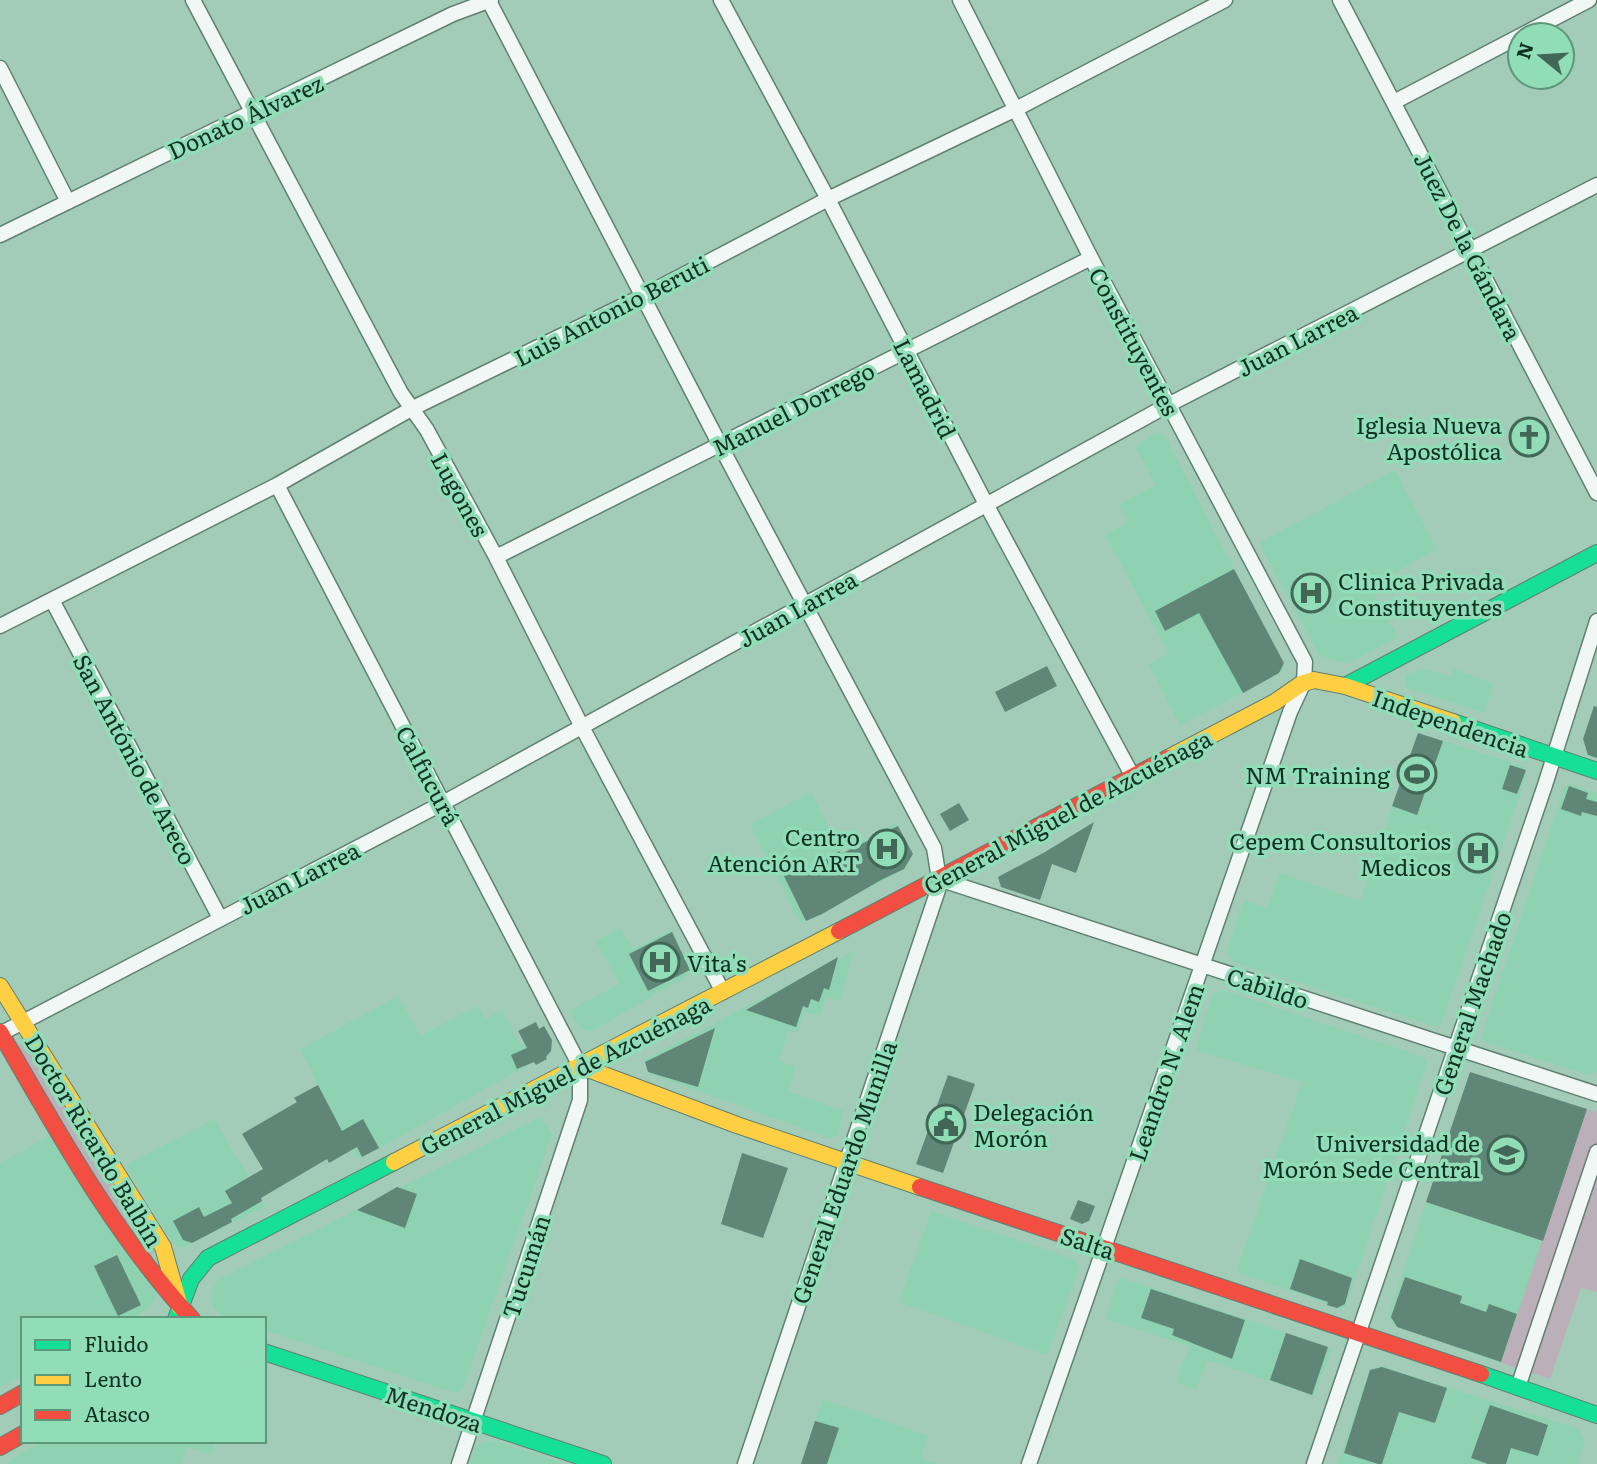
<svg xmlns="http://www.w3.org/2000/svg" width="1597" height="1464" font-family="Literata,serif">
<rect width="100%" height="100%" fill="#a2ccb7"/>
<path fill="#8fd2b1" d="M1156 434 1164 435 1283 662 1282 672 1180 725 1149 664 1169 653 1105 535 1128 523 1119 505 1156 485 1135 446Z
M1395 470 1437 549 1370 587 1398 637 1347 664 1319 655 1259 543Z
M1424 668 1451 677 1454 669 1494 684 1484 713 1405 687 1406 675Z
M1418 733 1526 767V777L1441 1025 1434 1026 1234 962 1226 952 1244 901 1267 907 1280 873 1360 901Z
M1569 784 1597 793V1072L1589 1075 1484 1042 1481 1037 1564 787Z
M811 792 841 853 896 823 912 855 905 869 800 923 750 824Z
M621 928 633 949 672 930 689 968 687 976 592 1031 582 1030 569 1010 619 984 596 941Z
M854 951 840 1001 826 997 820 1016 805 1012 798 1032 789 1030 779 1061 796 1067 788 1091 844 1111 837 1136 829 1138 650 1074 644 1060Z
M1223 990 1424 1057 1427 1064 1346 1305 1342 1309 1236 1272 1302 1082 1195 1050 1212 995Z
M399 996 420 1036 478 1006 485 1019 503 1010 520 1045 543 1032 552 1048 546 1055 358 1160 300 1049Z
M540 1117 552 1134 462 1391 455 1393 264 1330V1319H229L222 1316 214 1309 211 1298 213 1288 218 1280Z
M214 1119 266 1206 186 1246 179 1247 173 1244 126 1165Z
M57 1132 156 1291 155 1299 146 1311 131 1319H23V1375L0 1387V1163Z
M1426 1202 1543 1241 1501 1363 1396 1326 1388 1318Z
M931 1211 1074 1259 1079 1269 1047 1355 899 1302Z
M1122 1278 1326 1346 1331 1350 1314 1396 1208 1360 1196 1390 1176 1383 1189 1346 1105 1319 1118 1279Z
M1381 1366 1579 1429 1585 1442 1578 1464H1337L1370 1370Z
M823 1399 928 1436 921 1458 938 1464H801Z
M42 1441H216L211 1455 187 1447 181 1464H5Z
M485 1441H494L564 1464H470L477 1446Z"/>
<path fill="#bbafb9" d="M25 1042 154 1248 152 1258 141 1250 18 1048 21 1043Z
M1587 1109 1597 1112V1292L1581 1288 1550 1379 1501 1363Z"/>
<path fill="#5f8676" d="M1234 569 1284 663 1279 673 1243 693 1199 613 1165 631 1155 611Z
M1047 666 1057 686 1005 712 995 692Z
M1594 706 1597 707V758L1588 755 1583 739Z
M1418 733 1443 741 1417 815 1392 806Z
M1510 765 1526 770 1517 794 1502 789Z
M1569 786 1588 793 1586 799 1597 802V816L1582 812 1581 816 1561 809Z
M959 803 969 820 950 831 940 814Z
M1094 822 1076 873 1052 864 1040 900 1001 887 998 877 1045 852Z
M898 826 913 854 904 869 881 880 822 914 806 921 784 876 797 870 799 874 839 851 841 854Z
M672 932 690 970 648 991 629 954Z
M838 957 829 990 824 988 819 1002 811 999 808 1008 803 1006 796 1027 746 1010Z
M536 1022 539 1029 544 1026 552 1040 551 1051 546 1057 547 1059 536 1065 534 1062 517 1069 511 1055 527 1048 518 1031Z
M715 1028 698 1087 648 1072 645 1062Z
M1470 1072 1587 1109 1543 1241 1426 1202Z
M948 1075 975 1084 943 1173 916 1164Z
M318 1085 342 1131 363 1119 379 1148 362 1157 357 1147 329 1163 327 1159 261 1198 262 1201 231 1219 232 1222 192 1243 183 1240 173 1221 199 1207 204 1217 232 1203 225 1191 263 1169 242 1134 297 1102 294 1098Z
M742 1153 788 1168 763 1238 721 1224Z
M397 1187 417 1194 405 1228 357 1210Z
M1078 1200 1095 1206 1089 1221 1082 1224 1070 1219Z
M117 1255 141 1305 118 1316 94 1266Z
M1300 1259 1352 1278 1345 1304 1337 1308 1327 1305 1328 1302 1290 1289Z
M1405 1277 1462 1296 1460 1303 1486 1312 1489 1304 1517 1314 1501 1362 1397 1327 1391 1317Z
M1151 1289 1245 1320 1232 1359 1172 1335 1174 1329 1141 1318Z
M1286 1333 1328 1347 1312 1395 1270 1380Z
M1382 1367 1447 1388 1435 1423 1399 1412 1382 1464H1378L1344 1453 1370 1370Z
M1490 1405 1548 1425 1538 1456 1511 1448 1506 1464H1488L1471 1458Z
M815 1421 839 1428 827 1464H801Z"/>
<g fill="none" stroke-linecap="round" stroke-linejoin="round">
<defs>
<path id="street" d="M193 0 401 393 427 430 496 557 582 727 723 992
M721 0 828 199 986 504 1132 775
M960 0 1091 258 1305 662 1304 682 1290 712 1029 1464
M1340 0 1597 493
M489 1 720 445 934 848 939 879 938 890 745 1464
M1522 35 1589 0
M0 68 68 202
M1394 102 1520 36
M0 235 453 14 491 0
M277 485 580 1066V1100L459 1464
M496 557 1091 258
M52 600 220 918
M0 626 277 485 411 409 643 296 828 199 1016 109 1225 0
M939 879 1597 1094
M0 1034 443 803 1168 405 1597 185
M1518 1387 1597 1152
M1314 1464 1545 785 1597 621"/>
<path id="fast" d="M1345 686 1597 553
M1453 722 1597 771
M176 1319 191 1279 208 1258 394 1162
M264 1352 603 1464
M1481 1374 1597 1415"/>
<path id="slow" d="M1168 758 1275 702 1301 684 1314 680 1345 686 1453 722
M0 986 163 1247 180 1307
M580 1066 737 1125 920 1187
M394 1162 839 931"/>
<path id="jam" d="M839 931 1168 758
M0 1032C58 1132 113 1233 192 1319
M920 1187 1481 1374
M0 1406 23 1393
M0 1447 23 1434"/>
</defs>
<use href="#street" stroke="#618071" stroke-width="17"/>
<use href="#fast" stroke="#618071" stroke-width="18"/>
<use href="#slow" stroke="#618071" stroke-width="18"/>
<use href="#jam" stroke="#618071" stroke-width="18"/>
<use href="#street" stroke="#f1f7f4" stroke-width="14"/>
<use href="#fast" stroke="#16e098" stroke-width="16"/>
<use href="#slow" stroke="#ffcf43" stroke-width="16"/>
<use href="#jam" stroke="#f24e42" stroke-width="16"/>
</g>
<defs>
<symbol id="church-ring" viewBox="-11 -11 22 22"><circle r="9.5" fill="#91ddb7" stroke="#436756" stroke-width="1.5"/><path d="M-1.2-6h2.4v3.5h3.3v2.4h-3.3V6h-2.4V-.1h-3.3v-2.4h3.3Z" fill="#436756"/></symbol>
<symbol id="hospital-ring" viewBox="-11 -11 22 22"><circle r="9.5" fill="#91ddb7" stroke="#436756" stroke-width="1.5"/><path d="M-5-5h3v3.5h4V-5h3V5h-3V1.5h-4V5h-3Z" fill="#436756"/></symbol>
<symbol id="stadium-ring" viewBox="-11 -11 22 22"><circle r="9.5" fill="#91ddb7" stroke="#436756" stroke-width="1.5"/><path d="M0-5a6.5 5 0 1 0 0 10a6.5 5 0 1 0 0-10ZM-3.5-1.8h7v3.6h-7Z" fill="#436756"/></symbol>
<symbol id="civic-ring" viewBox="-11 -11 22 22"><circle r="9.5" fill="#91ddb7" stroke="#436756" stroke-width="1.5"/><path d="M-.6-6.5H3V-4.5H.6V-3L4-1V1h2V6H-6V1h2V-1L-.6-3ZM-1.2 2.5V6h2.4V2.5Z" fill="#436756"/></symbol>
<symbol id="university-ring" viewBox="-11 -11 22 22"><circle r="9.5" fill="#91ddb7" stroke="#436756" stroke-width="1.5"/><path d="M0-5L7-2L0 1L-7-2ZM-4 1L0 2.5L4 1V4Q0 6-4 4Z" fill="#436756"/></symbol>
</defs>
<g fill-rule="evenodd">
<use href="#church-ring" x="1507" y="415" width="44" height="44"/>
<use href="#hospital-ring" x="1289" y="571" width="44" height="44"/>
<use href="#stadium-ring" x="1395" y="752" width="44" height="44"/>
<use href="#hospital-ring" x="865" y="827" width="44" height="44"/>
<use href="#hospital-ring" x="1456" y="831" width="44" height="44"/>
<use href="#hospital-ring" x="638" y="940" width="44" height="44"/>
<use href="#civic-ring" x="924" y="1102" width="44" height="44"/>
<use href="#university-ring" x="1485" y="1133" width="44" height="44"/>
</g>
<g text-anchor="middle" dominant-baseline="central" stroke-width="7" stroke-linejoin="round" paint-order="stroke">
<g font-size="23" fill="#103022" stroke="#91ddb7">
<text transform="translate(245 116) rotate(-25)">Donato Álvarez</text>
<text transform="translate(1469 246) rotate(63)">Juez De la Gándara</text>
<text transform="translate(611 310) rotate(-27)">Luis Antonio Beruti</text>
<text transform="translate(1297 339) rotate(-27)">Juan Larrea</text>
<text transform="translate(1135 341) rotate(62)">Constituyentes</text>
<text transform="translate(926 388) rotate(63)">Lamadrid</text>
<text transform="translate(793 408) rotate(-27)">Manuel Dorrego</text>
<text transform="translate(461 494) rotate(61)">Lugones</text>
<text transform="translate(797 608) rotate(-29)">Juan Larrea</text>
<text transform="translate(1451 722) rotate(19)">Independencia</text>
<text transform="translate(136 759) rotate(62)">San António de Areco</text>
<text transform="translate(429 775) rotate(62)">Calfucurá</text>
<text transform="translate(1067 811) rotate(-28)">General Miguel de Azcuénaga</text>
<text transform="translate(299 877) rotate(-27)">Juan Larrea</text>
<text transform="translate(1268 987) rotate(18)">Cabildo</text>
<text transform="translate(1471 1003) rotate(-71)">General Machado</text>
<text transform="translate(1165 1072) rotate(-71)">Leandro N. Alem</text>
<text transform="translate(565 1074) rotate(-27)">General Miguel de Azcuénaga</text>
<text transform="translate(95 1140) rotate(59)">Doctor Ricardo Balbín</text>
<text transform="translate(843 1172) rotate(-71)">General Eduardo Munilla</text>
<text transform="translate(1088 1242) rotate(18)">Salta</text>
<text transform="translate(525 1266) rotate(-72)">Tucumán</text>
<text transform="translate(434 1408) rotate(18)">Mendoza</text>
</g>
<g font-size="23" fill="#103022" stroke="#91ddb7" text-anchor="end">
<text x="1502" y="424">Iglesia Nueva<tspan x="1502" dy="26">Apostólica</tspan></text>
<text x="1338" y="580" text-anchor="start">Clinica Privada<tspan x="1338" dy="26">Constituyentes</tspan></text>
<text x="1390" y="774">NM Training</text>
<text x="860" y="836">Centro<tspan x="860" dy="26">Atención ART</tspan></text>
<text x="1451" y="840">Cepem Consultorios<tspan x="1451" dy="26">Medicos</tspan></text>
<text x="687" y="962" text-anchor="start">Vita's</text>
<text x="973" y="1111" text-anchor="start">Delegación<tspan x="973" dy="26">Morón</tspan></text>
<text x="1480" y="1142">Universidad de<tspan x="1480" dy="26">Morón Sede Central</tspan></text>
</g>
</g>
<rect x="21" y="1317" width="245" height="126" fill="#91ddb7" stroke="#5d987b" stroke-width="2"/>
<rect x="35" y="1340" width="35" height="10" fill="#16e098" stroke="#5d987b" stroke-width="2"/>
<text x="84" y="1352" font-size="21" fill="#103022">Fluido</text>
<rect x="35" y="1375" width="35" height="10" fill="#ffcf43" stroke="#5d987b" stroke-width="2"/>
<text x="84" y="1387" font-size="21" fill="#103022">Lento</text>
<rect x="35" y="1410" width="35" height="10" fill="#f24e42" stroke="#5d987b" stroke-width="2"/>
<text x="84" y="1422" font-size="21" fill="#103022">Atasco</text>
<g transform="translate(1541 56) rotate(288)"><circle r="33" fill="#91ddb7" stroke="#5d987b" stroke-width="2"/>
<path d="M0-5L12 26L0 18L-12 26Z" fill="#436756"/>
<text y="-10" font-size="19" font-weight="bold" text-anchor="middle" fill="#103022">N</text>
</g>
</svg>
